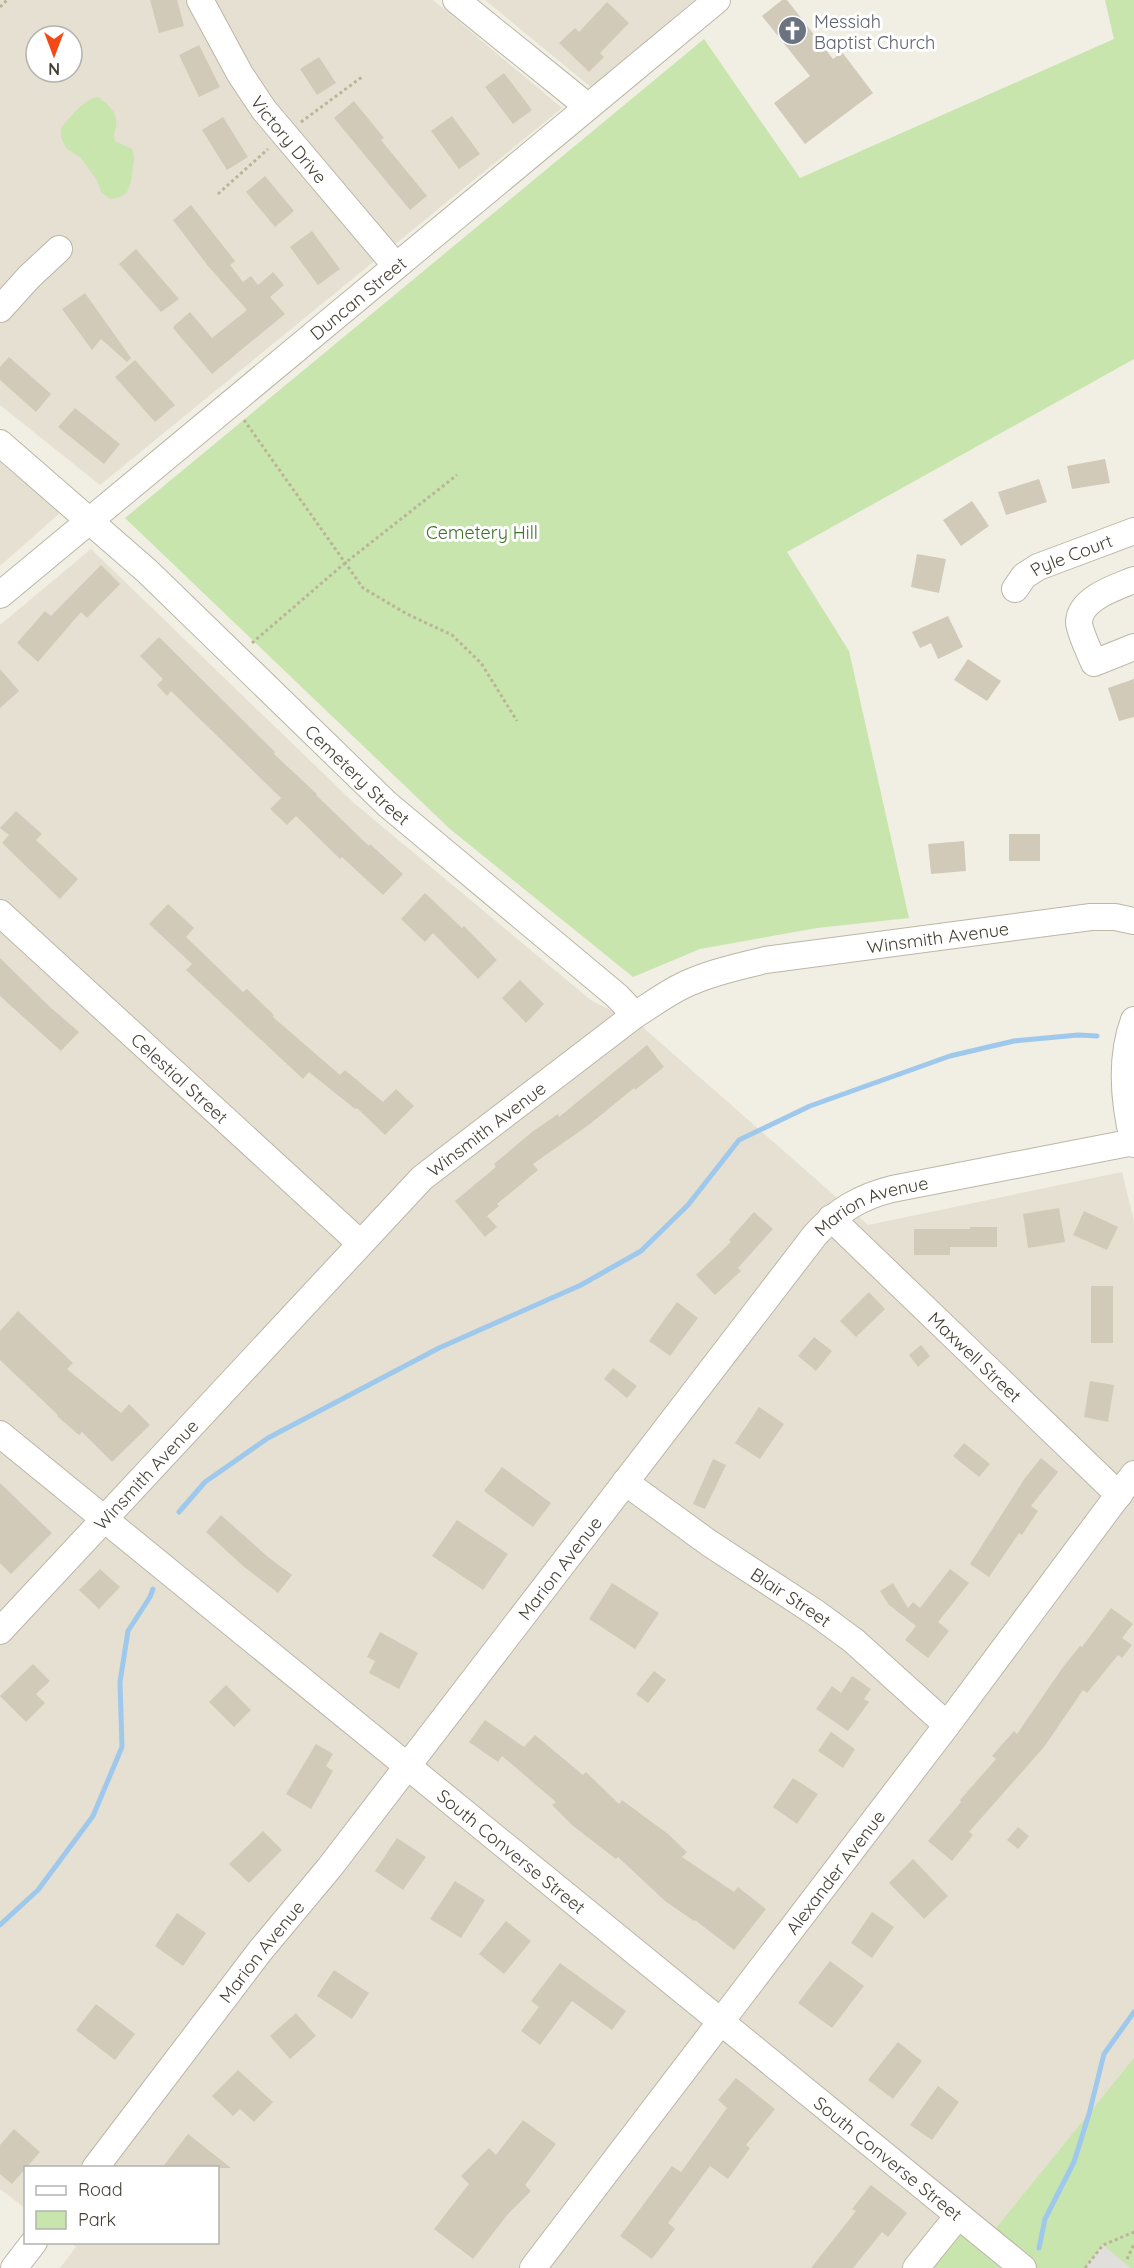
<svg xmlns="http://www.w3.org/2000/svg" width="1134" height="2268" font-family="Quicksand,sans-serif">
<rect width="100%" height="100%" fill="#f1eee3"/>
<path fill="#e5e0d1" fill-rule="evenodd" d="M0 0H433L562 108 100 485 0 405ZM36 36H72V72H36Z
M485 0H694L592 88Z
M0 462 61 512 0 566Z
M91 549 355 804 592 1001 638 1023 868 1225 1122 1172 1134 1221V2268H60L76 2247 71 2243 218 2242V2168H26L25 2208 0 2189V625Z"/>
<path fill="#c7e5ac" d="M1105 0H1134V359L787 552 849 651 909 918 817 928 700 949 633 977 450 829 125 518 704 39 800 178 1114 39Z
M98 97C108 104 118 112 116 126 115 133 113 133 115 141L132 149C136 159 133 162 132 173 130 189 129 197 110 199L101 192 97 180 80 157 67 149 61 138V128C71 117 82 100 98 97Z
M1134 2058V2268H916L958 2216 988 2238Z"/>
<path fill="#e1dfdb" d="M1103 2245 1131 2268H1085Z"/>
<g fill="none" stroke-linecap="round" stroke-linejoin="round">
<path stroke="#9fc8ed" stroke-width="5" d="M179 1512 205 1482 268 1438 439 1348 581 1285 641 1251 688 1205 739 1140 810 1106 950 1056 1014 1041 1078 1035 1097 1036
M0 1925 38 1890 93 1816 122 1747 120 1682 128 1631 150 1597 153 1589
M1039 2248 1045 2219 1074 2162 1089 2114 1104 2054 1134 2012"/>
</g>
<path fill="#d2cab9" d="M150 0H177L184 26 159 33Z
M782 0H787L833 59 842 52 873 93 805 144 774 103 810 76 762 16Z
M607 2 629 23 600 53 604 57 589 72 559 43 575 28 579 32Z
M199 45 220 87 199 97 179 55Z
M319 57 336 83 317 95 300 69Z
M504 73 532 110 513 124 485 87Z
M354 101 384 138 381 140 427 196 410 210 334 118Z
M452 116 480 154 459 169 431 131Z
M223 117 248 157 227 170 202 130Z
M265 176 294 211 275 227 246 192Z
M191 205 235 261 230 265 243 282 251 276 258 285 273 272 284 285 270 297 285 314 212 374 173 328 174 326 190 312 212 338 247 310 208 266 173 220Z
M312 231 340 269 318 285 290 247Z
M136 249 179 299 161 312 119 264Z
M85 293 131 358 127 362 101 339 92 350 62 309Z
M9 357 51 394 36 412 0 380V367Z
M135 360 175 405 155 422 115 377Z
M75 408 120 444 104 464 58 427Z
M1105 459 1110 483 1072 489 1067 466Z
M1039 479 1047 502 1006 515 998 492Z
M972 501 989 526 961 546 943 520Z
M917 554 946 559 939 593 911 587Z
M101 565 120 584 87 618 81 612 38 662 17 643 45 611 51 616Z
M948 616 963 647 938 659 931 643 920 648 912 632Z
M159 637 275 752 274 754 317 794 316 795 369 846 370 844 403 874 383 895 342 857 340 859 296 816 287 825 270 809 281 798 171 691 167 696 157 685 163 679 140 656Z
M968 659 1001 681 987 701 954 680Z
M0 669 19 691 0 708Z
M1134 679V717L1119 721 1108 688Z
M16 811 42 834 36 840 78 879 60 899 2 843 9 835 0 828Z
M1009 834H1040V861H1009Z
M964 841 966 871 931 874 928 844Z
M425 893 462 928 464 926 497 960 478 979 433 933 425 942 401 919Z
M168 904 194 928 186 937 243 992 247 989 274 1015 273 1017 340 1075 345 1070 383 1102 396 1089 414 1106 385 1135 357 1108 355 1109 309 1072 303 1079 186 970 192 964 149 924Z
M0 958 50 1007 79 1032 61 1051 0 996Z
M520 980 544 1004 526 1023 502 998Z
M647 1045 664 1067 635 1090 634 1088 590 1124 533 1164 538 1170 497 1204 499 1206 487 1216 497 1227 485 1237 455 1201 496 1167 494 1164 532 1132 558 1114 559 1117Z
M1059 1208 1065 1242 1028 1248 1023 1214Z
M1084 1211 1118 1227 1107 1250 1073 1235Z
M754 1212 773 1229 738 1268 741 1271 715 1295 696 1275 731 1242 729 1240Z
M970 1227H997V1247H950V1255H914V1229H970Z
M1091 1286H1113V1343H1091Z
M869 1292 885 1309 856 1337 840 1321Z
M677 1302 698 1318 670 1356 649 1341Z
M18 1311 73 1363 67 1369 121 1413 129 1404 150 1425 112 1462 82 1432 79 1435 57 1416 58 1415 0 1360V1331Z
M814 1337 832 1351 816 1371 798 1356Z
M921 1345 930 1356 918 1367 909 1355Z
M613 1368 637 1386 627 1398 604 1379Z
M1090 1381 1114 1385 1108 1422 1084 1417Z
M759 1407 784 1424 760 1459 735 1443Z
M964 1443 990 1464 979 1477 953 1456Z
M1041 1458 1058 1472 1031 1506 1038 1511 1022 1535 1019 1533 989 1577 970 1564 1025 1478Z
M713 1459 726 1465 705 1509 693 1504Z
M502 1467 551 1503 533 1527 484 1491Z
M0 1483 52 1533 11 1574 0 1563Z
M221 1515 268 1557 292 1575 278 1593 243 1566 206 1532Z
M457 1520 508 1554 483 1590 432 1556Z
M100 1569 120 1587 99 1609 79 1590Z
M950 1569 969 1583 938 1622 949 1631 928 1658 905 1640 916 1626 889 1605 880 1591 893 1583 908 1608 913 1602 920 1608Z
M612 1583 659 1613 635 1649 589 1619Z
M1111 1608 1133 1624 1122 1638 1132 1645 1122 1658 1118 1655 1087 1693 1083 1690 1044 1747 969 1832 973 1835 952 1861 928 1841 961 1802 960 1800 996 1759 992 1756 1014 1731 1017 1734 1063 1667 1080 1646 1082 1647Z
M380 1632 418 1653 399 1689 369 1673 375 1661 367 1657Z
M33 1664 50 1681 36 1694 45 1703 26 1722 0 1696Z
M654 1671 666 1680 648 1703 636 1694Z
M852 1676 871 1689 864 1699 869 1702 848 1731 816 1709 832 1686 841 1693Z
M226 1685 251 1710 234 1727 209 1702Z
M485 1720 524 1747 535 1735 583 1775 586 1772 619 1804 622 1800 668 1834 687 1852 682 1857 734 1892 738 1887 766 1909 734 1950 695 1920 694 1921 665 1901 618 1857 616 1859 573 1826 552 1805 556 1802 502 1756 498 1762 469 1742Z
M831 1732 855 1749 843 1768 818 1751Z
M316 1744 333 1754 326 1766 333 1771 311 1809 286 1794Z
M793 1778 818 1794 797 1824 773 1807Z
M1018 1827 1029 1836 1018 1849 1007 1840Z
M263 1831 282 1850 249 1883 229 1864Z
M397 1838 426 1857 403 1890 375 1871Z
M913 1859 948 1896 924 1919 889 1883Z
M455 1881 485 1900 461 1938 430 1919Z
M872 1912 894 1927 872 1958 851 1943Z
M177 1913 206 1933 183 1966 155 1946Z
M506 1921 531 1941 504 1974 479 1954Z
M830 1961 864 1986 832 2028 798 2003Z
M560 1963 626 2011 612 2030 572 2001 540 2045 521 2031 539 2007 531 2001Z
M334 1970 369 1993 352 2019 317 1996Z
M96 2004 135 2034 115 2060 76 2030Z
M296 2013 316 2036 290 2059 270 2036Z
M898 2042 922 2061 893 2099 868 2080Z
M238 2070 273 2102 254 2122 240 2109 233 2116 212 2096Z
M736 2078 775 2109 746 2145 750 2148 728 2179 710 2166 668 2223 675 2229 652 2259 620 2236 672 2166 681 2172 727 2108 718 2100Z
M938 2086 959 2102 932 2140 910 2125Z
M523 2120 556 2144 525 2185 531 2191 508 2214 473 2259 434 2229 469 2184 461 2176 489 2148 496 2155Z
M14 2129 40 2152 12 2184 0 2174V2145Z
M188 2134 231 2168H162Z
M871 2185 907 2213 888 2237 882 2232 853 2268H811L856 2211 852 2209Z"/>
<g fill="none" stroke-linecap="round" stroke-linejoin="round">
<defs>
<g id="minor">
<path id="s1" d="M200 0 240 74 264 110 396 266"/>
<path d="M456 0 587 106"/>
<path d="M0 309 29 277 59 249"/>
<path id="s2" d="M0 443 147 571 387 804 617 996 635 1015"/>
<path d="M1134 580C1117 587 1080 598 1079 622 1079 631 1090 653 1094 663L1134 647"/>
<path id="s3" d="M1015 589 1024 576 1038 567 1134 531"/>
<path id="s4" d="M0 595 717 0"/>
<path id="s5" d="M0 913 360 1243"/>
<path d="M1134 1020C1119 1060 1124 1104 1134 1144"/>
<path id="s6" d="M831 1218 1119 1495"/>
<path id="s7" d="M0 1434 1023 2268"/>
<path id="s8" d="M625 1482 709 1543 816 1613 854 1641 947 1725"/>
<path id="s9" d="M0 1631 422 1178 635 1015C651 1005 667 993 684 985 709 973 738 967 765 960L1091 917H1115L1134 921"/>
<path id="s10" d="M95 2168 260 1951 330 1867 815 1235C837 1211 860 1197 892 1189L1134 1142"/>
<path d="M14 2268 34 2242"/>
<path id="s11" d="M533 2268 947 1725 1134 1474"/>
<path d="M916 2268 958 2216"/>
</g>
</defs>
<use href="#minor" stroke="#bcb6a6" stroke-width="28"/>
<path stroke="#bdb398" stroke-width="3" stroke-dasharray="3 3" stroke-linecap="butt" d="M0 7 7 0
M301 122 362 77
M218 194 268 149
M244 420 363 588 407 614 452 635 481 663 517 721
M252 643 345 563 457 475
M1127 2259 1134 2244
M1085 2268 1103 2245 1134 2232"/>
<use href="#minor" stroke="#fff" stroke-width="26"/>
</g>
<defs>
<symbol id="church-disc" viewBox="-11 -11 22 22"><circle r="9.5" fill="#6b7280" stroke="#fff"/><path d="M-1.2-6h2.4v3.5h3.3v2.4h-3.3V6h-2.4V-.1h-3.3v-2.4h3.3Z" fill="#fff"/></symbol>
</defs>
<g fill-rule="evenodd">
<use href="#church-disc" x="776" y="14" width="33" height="33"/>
</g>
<g text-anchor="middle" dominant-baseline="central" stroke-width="6" stroke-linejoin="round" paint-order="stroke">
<g font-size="18" fill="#5b616d" stroke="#fff" text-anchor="start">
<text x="814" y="21">Messiah<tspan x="814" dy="21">Baptist Church</tspan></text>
</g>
<g font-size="18" fill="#423e33" stroke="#fff">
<text stroke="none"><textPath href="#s1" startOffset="166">Victory Drive</textPath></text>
<text stroke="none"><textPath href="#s4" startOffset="465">Duncan Street</textPath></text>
<text stroke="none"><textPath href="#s3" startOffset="68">Pyle Court</textPath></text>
<text stroke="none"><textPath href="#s2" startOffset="488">Cemetery Street</textPath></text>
<text stroke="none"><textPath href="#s9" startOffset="1204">Winsmith Avenue</textPath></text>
<text stroke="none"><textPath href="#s5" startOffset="244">Celestial Street</textPath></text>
<text stroke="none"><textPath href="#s9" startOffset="700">Winsmith Avenue</textPath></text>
<text stroke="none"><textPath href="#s10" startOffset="1244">Marion Avenue</textPath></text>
<text stroke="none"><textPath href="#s6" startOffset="200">Maxwell Street</textPath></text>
<text stroke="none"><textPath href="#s9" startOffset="214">Winsmith Avenue</textPath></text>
<text stroke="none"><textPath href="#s10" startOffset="759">Marion Avenue</textPath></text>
<text stroke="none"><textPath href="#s8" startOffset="202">Blair Street</textPath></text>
<text stroke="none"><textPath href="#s7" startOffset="660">South Converse Street</textPath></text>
<text stroke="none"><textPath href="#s11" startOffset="498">Alexander Avenue</textPath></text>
<text stroke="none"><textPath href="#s10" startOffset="273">Marion Avenue</textPath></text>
<text stroke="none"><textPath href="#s7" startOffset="1146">South Converse Street</textPath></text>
</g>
<g font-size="18" fill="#3f7229" stroke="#fff">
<text x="482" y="532">Cemetery Hill</text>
</g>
</g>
<rect x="24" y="2166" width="195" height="78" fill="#ffffff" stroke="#b3b2ad" stroke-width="1.5"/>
<rect x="36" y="2186" width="30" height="9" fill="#ffffff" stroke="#b3b2ad" stroke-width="1.5"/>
<text x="78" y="2196" font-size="18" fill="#423e33">Road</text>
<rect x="36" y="2211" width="30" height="18" fill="#c7e5ac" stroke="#b3b2ad" stroke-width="1.5"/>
<text x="78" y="2226" font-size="18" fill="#423e33">Park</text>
<g transform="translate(54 54) rotate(180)"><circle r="28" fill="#ffffff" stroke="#b3b2ad" stroke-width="1.5"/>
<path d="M0-4.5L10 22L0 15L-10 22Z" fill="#f44817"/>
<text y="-9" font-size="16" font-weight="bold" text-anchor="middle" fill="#423e33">N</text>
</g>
</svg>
